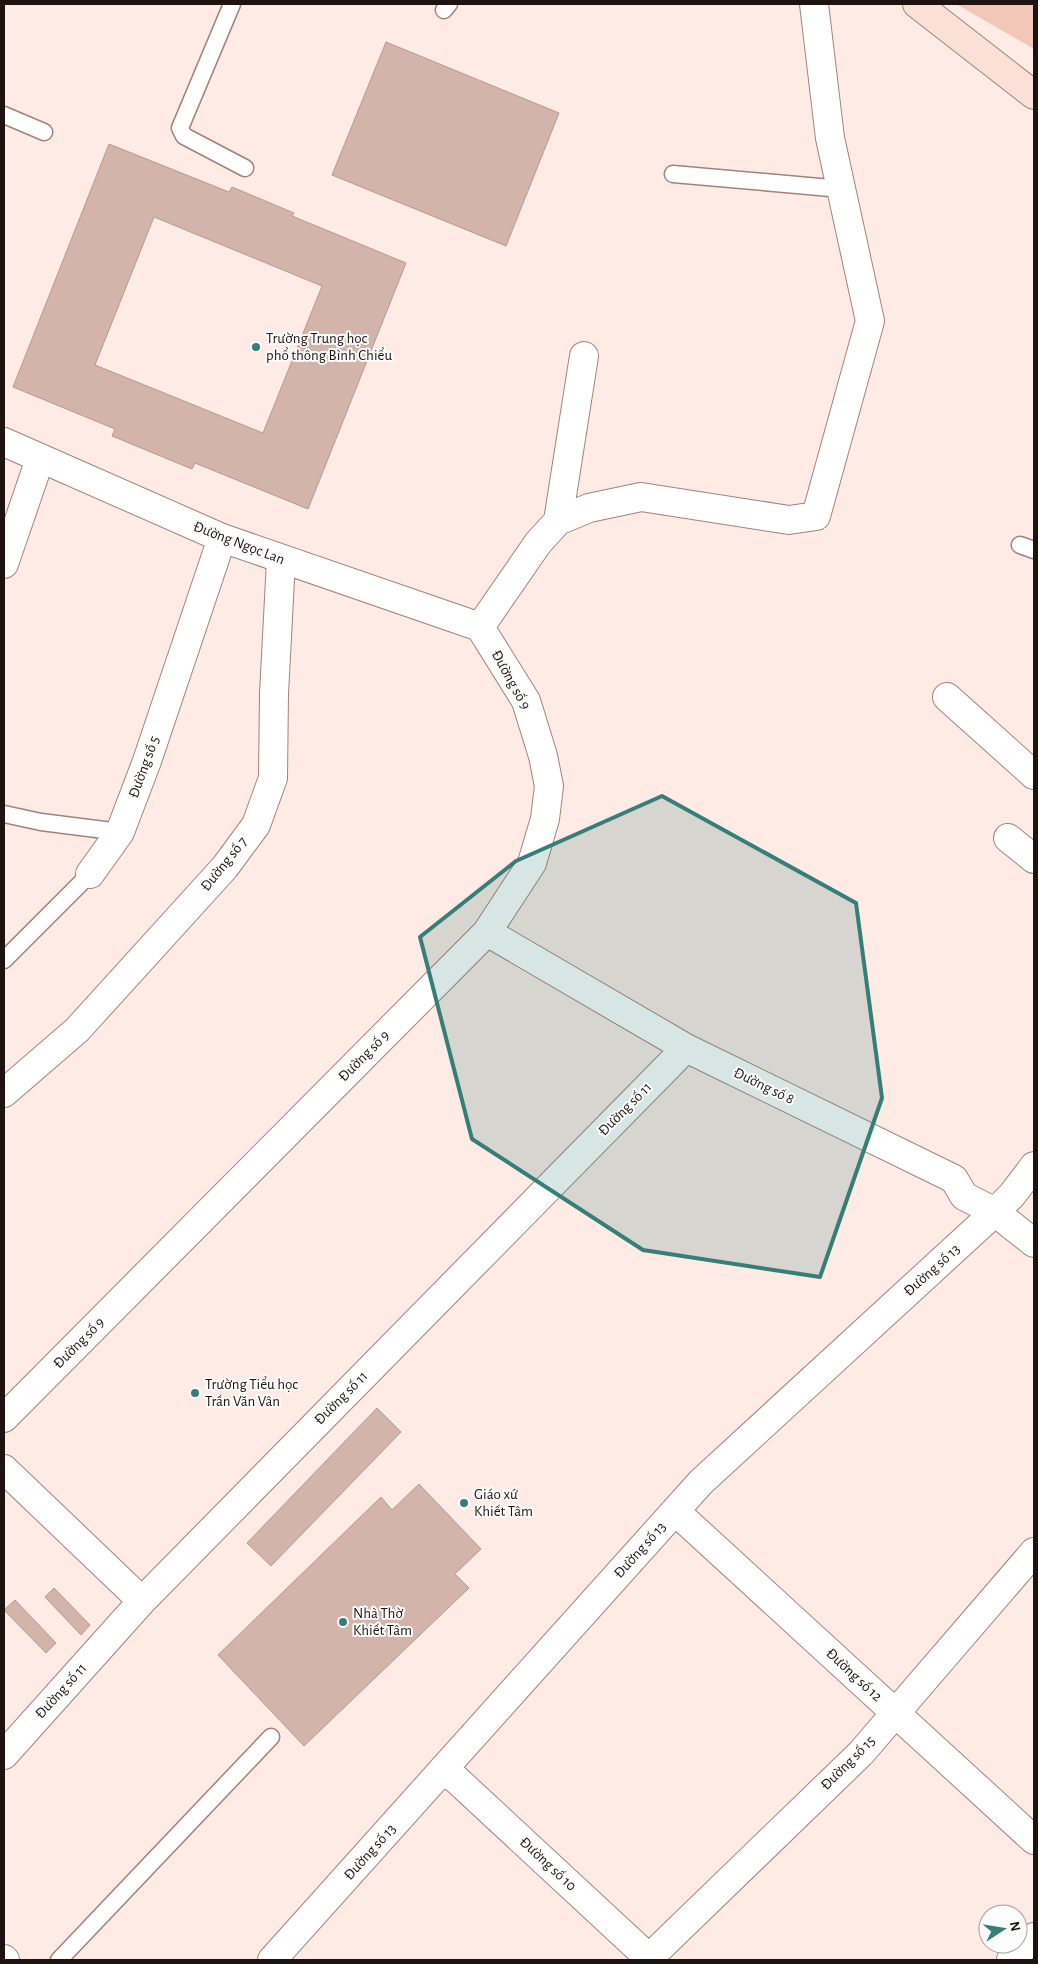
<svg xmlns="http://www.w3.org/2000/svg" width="1038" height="1964" font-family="'Alegreya Sans',sans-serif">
<rect width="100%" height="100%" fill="#ffebe5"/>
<path fill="#f2c7ba" d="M956 4H1034V49Z"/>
<path fill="#d3b4aa" stroke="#b7988f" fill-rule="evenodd" d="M386 42 559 113 506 246 332 175Z
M109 144 229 192 232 187 294 213 292 216 406 263 308 509 195 463 192 469 112 436 115 429 13 387ZM154 217 322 286 263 433 95 365Z
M377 1408 401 1432 271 1566 247 1543Z
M419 1484 481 1549 455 1574 469 1588 304 1746 218 1655 381 1497 392 1510Z
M54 1588 90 1625 81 1635 45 1597Z
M15 1600 56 1643 46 1653 4 1610Z"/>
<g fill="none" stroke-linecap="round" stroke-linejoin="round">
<defs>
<path id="lane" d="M232 4 180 128 184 136 245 168
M444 10 449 4
M4 115 44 132
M673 174 842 189
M1020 545 1034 550
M4 814 41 822 120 832
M4 960 90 874
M59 1960 271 1737"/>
<path id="street" d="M4 442 222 538 480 627
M558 521 584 356
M4 564 40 459
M480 627 538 543 558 521 589 508 641 497 789 520 816 516 870 321 830 138 814 4
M947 697 1034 775
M1008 838 1034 859
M90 874 120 832 147 761 222 538
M487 932 686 1048 954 1179 964 1196 995 1212 1034 1243
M4 1093 77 1030 225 867 256 825 273 778 274 694 281 560
M4 1418 487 932 532 863 545 819 549 786 543 756 526 701 480 627
M4 1469 142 1601
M675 1511 1034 1840
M4 1755 142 1601 686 1048
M444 1768 651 1960
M4 1959 5 1960
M272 1960 701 1482 995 1212 1012 1195 1034 1166
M647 1960 861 1753 1034 1552
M1011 1960 1034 1937"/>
<path id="secondary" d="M917 4 1034 95"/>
</defs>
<use href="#lane" stroke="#a08379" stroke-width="19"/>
<use href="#street" stroke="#a08379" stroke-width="30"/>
<use href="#secondary" stroke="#a08379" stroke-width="30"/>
<use href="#lane" stroke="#fff" stroke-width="16"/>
<use href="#street" stroke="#fff" stroke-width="28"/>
<use href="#secondary" stroke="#fbe0d7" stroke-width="28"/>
</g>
<path fill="#367e78" fill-opacity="0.2" stroke="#367e78" stroke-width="4" stroke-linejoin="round" d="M662 796 856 903 882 1098 820 1277 643 1250 472 1139 420 937 516 861Z"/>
<g fill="#367e78" stroke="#fdfdfd" stroke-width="2">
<circle cx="256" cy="347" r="5"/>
<circle cx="195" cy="1393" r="5"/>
<circle cx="464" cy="1503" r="5"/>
<circle cx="343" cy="1622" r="5"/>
</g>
<g text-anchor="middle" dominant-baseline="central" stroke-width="4" stroke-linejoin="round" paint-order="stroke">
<g font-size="15" fill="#1e1310" stroke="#fdfdfd" text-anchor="start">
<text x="266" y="338">Trường Trung học<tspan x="266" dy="17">phổ thông Bình Chiểu</tspan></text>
<text x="205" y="1384">Trường Tiểu học<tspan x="205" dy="17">Trần Văn Vân</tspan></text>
<text x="474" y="1494">Giáo xứ<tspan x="474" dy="17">Khiết Tâm</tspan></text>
<text x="353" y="1613">Nhà Thờ<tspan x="353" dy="17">Khiết Tâm</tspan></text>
</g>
<g font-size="15" fill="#1e1310" stroke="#fdfdfd">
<text transform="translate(239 543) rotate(21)">Đường Ngọc Lan</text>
<text transform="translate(511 680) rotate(61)">Đường số 9</text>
<text transform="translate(144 767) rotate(-70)">Đường số 5</text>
<text transform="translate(224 864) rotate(-51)">Đường số 7</text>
<text transform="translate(364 1056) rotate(-45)">Đường số 9</text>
<text transform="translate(764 1086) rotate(26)">Đường số 8</text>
<text transform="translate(625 1109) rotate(-45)">Đường số 11</text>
<text transform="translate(932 1270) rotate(-42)">Đường số 13</text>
<text transform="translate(79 1343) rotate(-45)">Đường số 9</text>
<text transform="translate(341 1398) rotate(-45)">Đường số 11</text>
<text transform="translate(640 1550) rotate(-48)">Đường số 13</text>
<text transform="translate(854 1675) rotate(43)">Đường số 12</text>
<text transform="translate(61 1691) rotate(-48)">Đường số 11</text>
<text transform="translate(848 1763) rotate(-45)">Đường số 15</text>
<text transform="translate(370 1852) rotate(-48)">Đường số 13</text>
<text transform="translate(548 1864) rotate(43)">Đường số 10</text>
</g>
</g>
<rect width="1038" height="1964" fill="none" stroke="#1e1310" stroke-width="10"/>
<g transform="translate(1003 1929) rotate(78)"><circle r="24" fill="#fdfdfd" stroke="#a49f9e"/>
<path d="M0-4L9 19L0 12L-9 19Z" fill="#367e78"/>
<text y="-8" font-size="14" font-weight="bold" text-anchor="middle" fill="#1e1310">N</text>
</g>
</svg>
